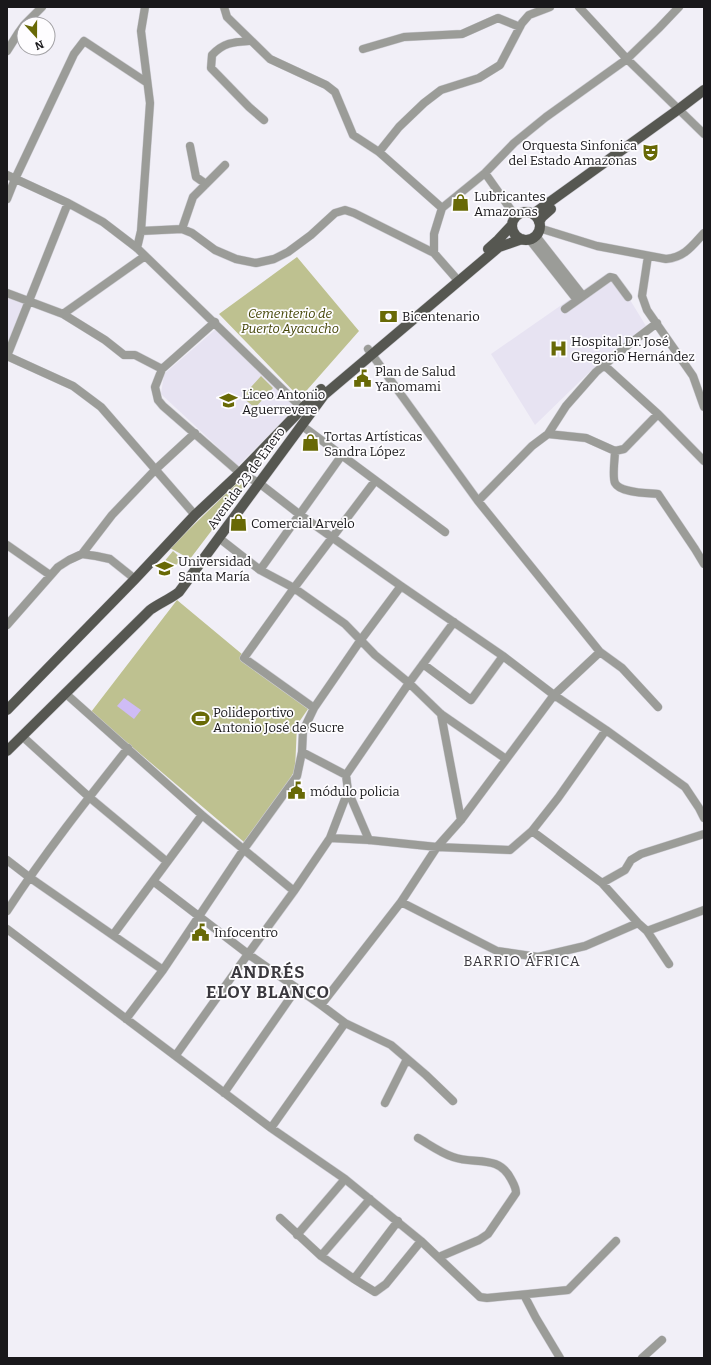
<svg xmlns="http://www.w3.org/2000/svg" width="711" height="1365" font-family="Bitter,serif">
<rect width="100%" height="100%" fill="#f1eff7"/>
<path fill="#e7e3f2" d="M606 274 616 277 646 326 608 354 535 425 491 354Z
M7 295 25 302 7 349Z
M216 329 297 407 238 466 161 394 164 374Z"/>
<path fill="#bec190" d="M297 257 359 331 300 398 219 314Z
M261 376 273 388 255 408 242 397Z
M238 482H243L244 488 190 559 170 548Z
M173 551 182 559 171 570 163 563Z
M177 600 308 709 297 725 295 770 283 791 244 842 91 712Z"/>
<path fill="#cfbcf5" d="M124 698 141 710 134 719 117 706Z"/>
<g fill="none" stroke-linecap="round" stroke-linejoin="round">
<defs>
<path id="minor" d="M224 7 227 17 270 59 326 85 335 92 353 135 379 152 442 208
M579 7 627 59 704 134
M25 24 42 7
M251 41C234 42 224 42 212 55L211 68 249 107 264 120
M363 49 404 37 462 34 498 18 520 27
M7 51 19 32 24 25
M190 146 196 177 206 184
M379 152 399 127 424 103 441 90 479 78 500 65 522 23 529 15 550 7
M485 173 516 217
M7 175 68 203 103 222 137 248 306 412
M7 199 15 179 74 54 84 41 146 82
M539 228 597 246 666 259C685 257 692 246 704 233
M182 229 193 197 225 165
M141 231 182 229 192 233 215 250 236 259 256 263 274 259 288 252 311 235 335 213 345 210 354 213 434 253 455 277
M536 236 583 296
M529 239 577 300
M137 248 141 231 150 103 141 31 145 7
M434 253V234L442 208 485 173 514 143 546 117 627 59 659 28 679 7
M648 256 642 296 647 310 693 376 704 407
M7 293 63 314 105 340 124 355H135L162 369
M565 309 610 277 614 278 628 297
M63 314 145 256
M215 322 162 369 155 387 158 400 163 406 240 473 259 483 299 514 401 586 503 656 554 695 606 730 685 787 699 808 704 818
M368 349 478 501 600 652 622 668 658 707
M7 356 73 386 101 407 195 515
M7 356 68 203
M604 365 658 414 704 461
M301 425 445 532
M548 434 586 438 615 451 624 449 658 414
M615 451C615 458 612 477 615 483 620 493 647 493 658 494L695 549 704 564
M478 501 532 446 548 434 566 406 596 372 628 345 657 323
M219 538 260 570 294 588 345 624 375 655 409 683 441 714 506 759
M7 545 50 575
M82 554 112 515 156 469 195 433
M260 570 342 455
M7 625 58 567 69 560 82 554 96 556 110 559 135 579
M423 664 471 700 503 656
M65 693 202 815 294 891
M314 708 244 658 294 588 375 481
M441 714 461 820
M22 736 89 797 166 861
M302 752 346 775
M532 831 602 883 638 923 647 931 669 964
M330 838 369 840 437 847 510 850 532 831 558 798 606 730
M369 840 348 791 346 775 409 683 454 622
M7 860 29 877 163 970
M153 881 248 954 321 1005 345 1023 391 1045 426 1075 453 1101
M602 883 625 870 631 860 641 854 704 834
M401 902 497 951 538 957 585 946 638 923
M7 911C44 854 86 801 128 748
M7 929 271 1128 345 1179 421 1241 480 1297 487 1298 568 1290 616 1241
M647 931 704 910
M113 935 202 815
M321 1005 401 902 437 847 461 820 554 695 600 652
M126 1019 163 970 244 849 297 776 302 752 303 731 314 708 360 641 401 586
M176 1055 248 954 294 891 330 838 348 791
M224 1093 297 988
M385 1103 407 1059
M271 1128 345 1023
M418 1138C430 1145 441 1153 453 1157 475 1165 498 1154 511 1179 513 1183 516 1187 516 1193L488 1234 479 1240 439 1257
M280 1218 321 1256 354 1279 375 1292 386 1284 421 1241
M297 1235 345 1179
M321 1256 370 1199
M354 1279 398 1221
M524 1295 536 1318 560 1358
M642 1358 662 1340"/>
<path id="major" d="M512 226a14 14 0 1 1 28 0a14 14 0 1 1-28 0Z
M533 214 679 109 704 90
M539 222 542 217 551 209
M488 249 498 240 512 225
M7 710 135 579 195 515 240 473 321 389
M7 751 150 610C160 603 170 599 179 592L324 395 499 247 522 239"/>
</defs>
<use href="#minor" stroke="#cecdd4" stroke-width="9"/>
<use href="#major" stroke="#cecdd4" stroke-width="11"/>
<use href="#minor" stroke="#9b9c98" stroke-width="8"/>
<use href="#major" stroke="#565751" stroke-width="10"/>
</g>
<defs>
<symbol id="theatre-bare" viewBox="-9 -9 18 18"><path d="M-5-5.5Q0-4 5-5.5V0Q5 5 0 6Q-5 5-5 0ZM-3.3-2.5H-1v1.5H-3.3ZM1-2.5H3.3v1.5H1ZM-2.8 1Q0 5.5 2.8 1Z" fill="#686906" stroke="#fefdff" stroke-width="2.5" paint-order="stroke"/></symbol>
<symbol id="shop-bare" viewBox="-9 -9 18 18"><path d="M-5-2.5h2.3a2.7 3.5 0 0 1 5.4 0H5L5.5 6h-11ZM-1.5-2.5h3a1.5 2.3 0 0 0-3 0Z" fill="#686906" stroke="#fefdff" stroke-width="2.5" paint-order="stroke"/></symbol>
<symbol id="bank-bare" viewBox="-9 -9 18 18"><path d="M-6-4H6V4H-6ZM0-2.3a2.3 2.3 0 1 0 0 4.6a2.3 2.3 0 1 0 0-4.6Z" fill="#686906" stroke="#fefdff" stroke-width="2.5" paint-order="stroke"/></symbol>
<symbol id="hospital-bare" viewBox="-9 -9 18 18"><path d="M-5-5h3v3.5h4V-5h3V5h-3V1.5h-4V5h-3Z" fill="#686906" stroke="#fefdff" stroke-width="2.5" paint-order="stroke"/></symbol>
<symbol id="civic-bare" viewBox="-9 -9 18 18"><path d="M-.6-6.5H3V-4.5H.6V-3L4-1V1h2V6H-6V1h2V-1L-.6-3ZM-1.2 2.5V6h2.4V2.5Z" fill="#686906" stroke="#fefdff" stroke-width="2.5" paint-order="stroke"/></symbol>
<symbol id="school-bare" viewBox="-9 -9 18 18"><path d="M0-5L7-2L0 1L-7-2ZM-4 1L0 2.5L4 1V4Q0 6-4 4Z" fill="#686906" stroke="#fefdff" stroke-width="2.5" paint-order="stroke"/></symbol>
<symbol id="university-bare" viewBox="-9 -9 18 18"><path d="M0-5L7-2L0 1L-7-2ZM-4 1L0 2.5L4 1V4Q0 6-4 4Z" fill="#686906" stroke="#fefdff" stroke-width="2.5" paint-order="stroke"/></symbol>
<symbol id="stadium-bare" viewBox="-9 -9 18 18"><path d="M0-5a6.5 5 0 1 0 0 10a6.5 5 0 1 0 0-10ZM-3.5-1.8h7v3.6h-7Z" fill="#686906" stroke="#fefdff" stroke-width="2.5" paint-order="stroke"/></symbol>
</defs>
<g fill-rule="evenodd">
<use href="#theatre-bare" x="638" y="140" width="25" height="25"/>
<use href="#shop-bare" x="448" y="190" width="25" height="25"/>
<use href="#bank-bare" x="376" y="304" width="25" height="25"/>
<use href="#hospital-bare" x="546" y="336" width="25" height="25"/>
<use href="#civic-bare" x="350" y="366" width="25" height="25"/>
<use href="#school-bare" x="216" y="388" width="25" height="25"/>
<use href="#shop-bare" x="298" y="430" width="25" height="25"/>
<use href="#shop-bare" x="226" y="510" width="25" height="25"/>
<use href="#university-bare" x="152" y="556" width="25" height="25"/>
<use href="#stadium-bare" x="188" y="706" width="25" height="25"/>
<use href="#civic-bare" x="284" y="778" width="25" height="25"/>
<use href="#civic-bare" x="188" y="920" width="25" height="25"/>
</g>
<g text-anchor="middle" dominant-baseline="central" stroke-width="3.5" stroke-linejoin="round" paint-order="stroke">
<g font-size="13" fill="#19181b" stroke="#fefdff" text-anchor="start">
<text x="637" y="145" text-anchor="end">Orquesta Sinfonica<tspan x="637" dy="15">del Estado Amazonas</tspan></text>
<text x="474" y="196">Lubricantes<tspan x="474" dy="15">Amazonas</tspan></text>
<text x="402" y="316">Bicentenario</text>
<text x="571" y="341">Hospital Dr. José<tspan x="571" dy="15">Gregorio Hernández</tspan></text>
<text x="375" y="371">Plan de Salud<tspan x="375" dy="15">Yanomami</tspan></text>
<text x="242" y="394">Liceo Antonio<tspan x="242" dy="15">Aguerrevere</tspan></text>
<text x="324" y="436">Tortas Artísticas<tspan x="324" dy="15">Sandra López</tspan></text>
<text x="251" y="523">Comercial Arvelo</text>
<text x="178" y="561">Universidad<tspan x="178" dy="15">Santa María</tspan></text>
<text x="213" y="712">Polideportivo<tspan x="213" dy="15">Antonio José de Sucre</tspan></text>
<text x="310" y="791">módulo policia</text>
<text x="214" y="932">Infocentro</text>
</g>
<g font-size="13" font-style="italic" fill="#454607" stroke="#fefdff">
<text x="290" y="313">Cementerio de<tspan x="290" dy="15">Puerto Ayacucho</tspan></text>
</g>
<g font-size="13" fill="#19181b" stroke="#fefdff">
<text transform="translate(246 478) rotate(-54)">Avenida 23 de Enero</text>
</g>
<g font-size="14" letter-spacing="1" fill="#3a383e" stroke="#fefdff">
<text x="522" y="961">BARRIO ÁFRICA</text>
</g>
<g font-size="17" font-weight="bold" letter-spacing="1" fill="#3a383e" stroke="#fefdff">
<text x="268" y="972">ANDRÉS<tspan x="268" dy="20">ELOY BLANCO</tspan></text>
</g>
</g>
<rect width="711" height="1365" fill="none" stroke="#19181b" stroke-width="16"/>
<g transform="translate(36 36) rotate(159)"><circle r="19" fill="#fefdff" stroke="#a2a1a4"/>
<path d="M0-3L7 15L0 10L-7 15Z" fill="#686906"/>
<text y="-6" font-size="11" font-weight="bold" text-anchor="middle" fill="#19181b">N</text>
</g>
</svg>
